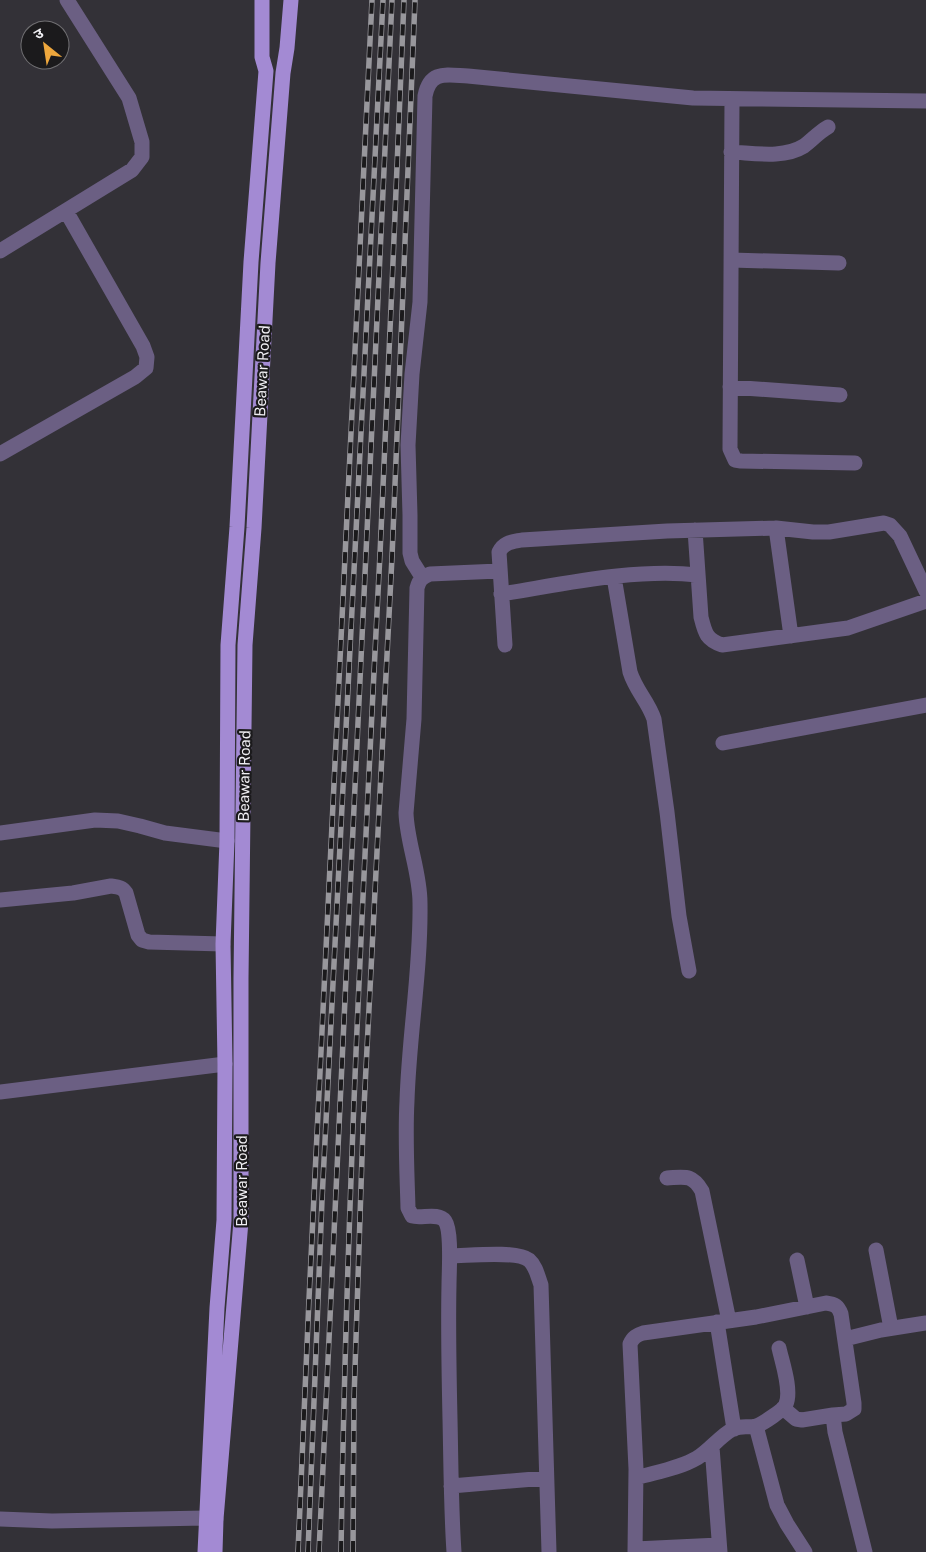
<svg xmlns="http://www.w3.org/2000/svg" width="926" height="1552" font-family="'Public Sans','Noto Sans Devanagari',sans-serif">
<rect width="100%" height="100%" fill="#333137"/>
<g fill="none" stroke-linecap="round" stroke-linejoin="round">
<path stroke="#6b5f83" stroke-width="15" d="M732 99 730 449 735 460 741 461 855 463
M731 152C754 153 783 159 804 146 812 140 819 132 828 127
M0 251 132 170 142 157V142L129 98 67 0
M731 260 839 263
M730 387 840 395
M0 454 135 377 146 368 147 357 143 346 66 211
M776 528 791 636
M695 530 701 617C705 633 706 639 722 645L848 628 926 601
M422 577 412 561 410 553V515L408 445 412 374 420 302 425 96C430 70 446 75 468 76L693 98 926 101
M614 577 630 672C636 691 648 701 654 719L667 812 679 916 689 971
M501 594C564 584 635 568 698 575
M505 645 499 552C504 542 512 542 522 540L667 531 776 528 813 532H829L884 523 890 525 900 536 926 591
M723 743 926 705
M0 833 95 820 118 821 140 826 165 833 227 841
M0 900 73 893 111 886C118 887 122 887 126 893L138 935 142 940 149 942 223 944
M0 1092 225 1064
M667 1178C685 1177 692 1174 702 1191L729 1321
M876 1250 891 1328
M450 1256C467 1256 516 1250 529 1260 536 1266 538 1277 541 1285L549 1552
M797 1260 807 1307
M717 1322 734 1429
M845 1339 881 1330 926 1323
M783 1408 796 1419 802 1420 833 1415 835 1432 865 1552
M756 1426 777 1505 787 1524 805 1552
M712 1447 720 1552
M636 1478C656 1472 678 1469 697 1458 710 1450 720 1436 733 1429 742 1425 748 1428 756 1426 762 1424 784 1410 786 1404 792 1390 782 1362 779 1348
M451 1486 546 1478
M0 1519 52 1521 205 1518 216 1519
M635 1549 719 1545
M454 1552C451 1508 451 1463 450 1419 449 1374 448 1329 449 1285 449 1271 452 1231 445 1221 438 1212 421 1219 412 1216L408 1208C407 1172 405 1136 407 1101 409 1035 421 969 420 903 420 872 407 843 406 813L414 719 417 588C419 580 422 577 430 574L499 571
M635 1552 636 1469 630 1344C633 1337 637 1335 643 1333L756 1317 826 1303C835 1304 838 1306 841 1314L854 1403V1409L846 1414 833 1415"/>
<path stroke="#a38ad3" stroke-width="15" d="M205 1552 217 1308 224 1220 225 1064 223 944 227 841 228 645 237 527 251 262 266 71 262 57V0
M215 1552 216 1519 241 1221V978L245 645 254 528 268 263 283 73 287 48 291 0"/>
<defs>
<path id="rail" d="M298 1552 309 1299 372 0
M308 1552 322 1200 383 0
M319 1552 392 0
M341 1552C346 1219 363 886 380 554 389 369 396 185 404 0
M353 1552 354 1399 363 1127 392 557 415 0"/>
</defs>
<use href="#rail" stroke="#98979c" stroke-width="5.5"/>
<use href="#rail" stroke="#1b1a1c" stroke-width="4" stroke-dasharray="11" stroke-linecap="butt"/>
</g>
<g text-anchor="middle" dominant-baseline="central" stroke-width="4.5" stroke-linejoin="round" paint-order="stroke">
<g font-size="15" fill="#efeef2" stroke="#1b1a1c">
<text transform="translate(262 371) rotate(-87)">Beawar Road</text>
<text transform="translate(244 776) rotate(-89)">Beawar Road</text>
<text transform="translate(241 1181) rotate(-90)">Beawar Road</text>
</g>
</g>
<g transform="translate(45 45) rotate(330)"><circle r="24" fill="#1b1a1c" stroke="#706f72"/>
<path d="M0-4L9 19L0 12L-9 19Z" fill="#eea73d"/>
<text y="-8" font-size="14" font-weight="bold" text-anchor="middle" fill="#efeef2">उ</text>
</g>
</svg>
